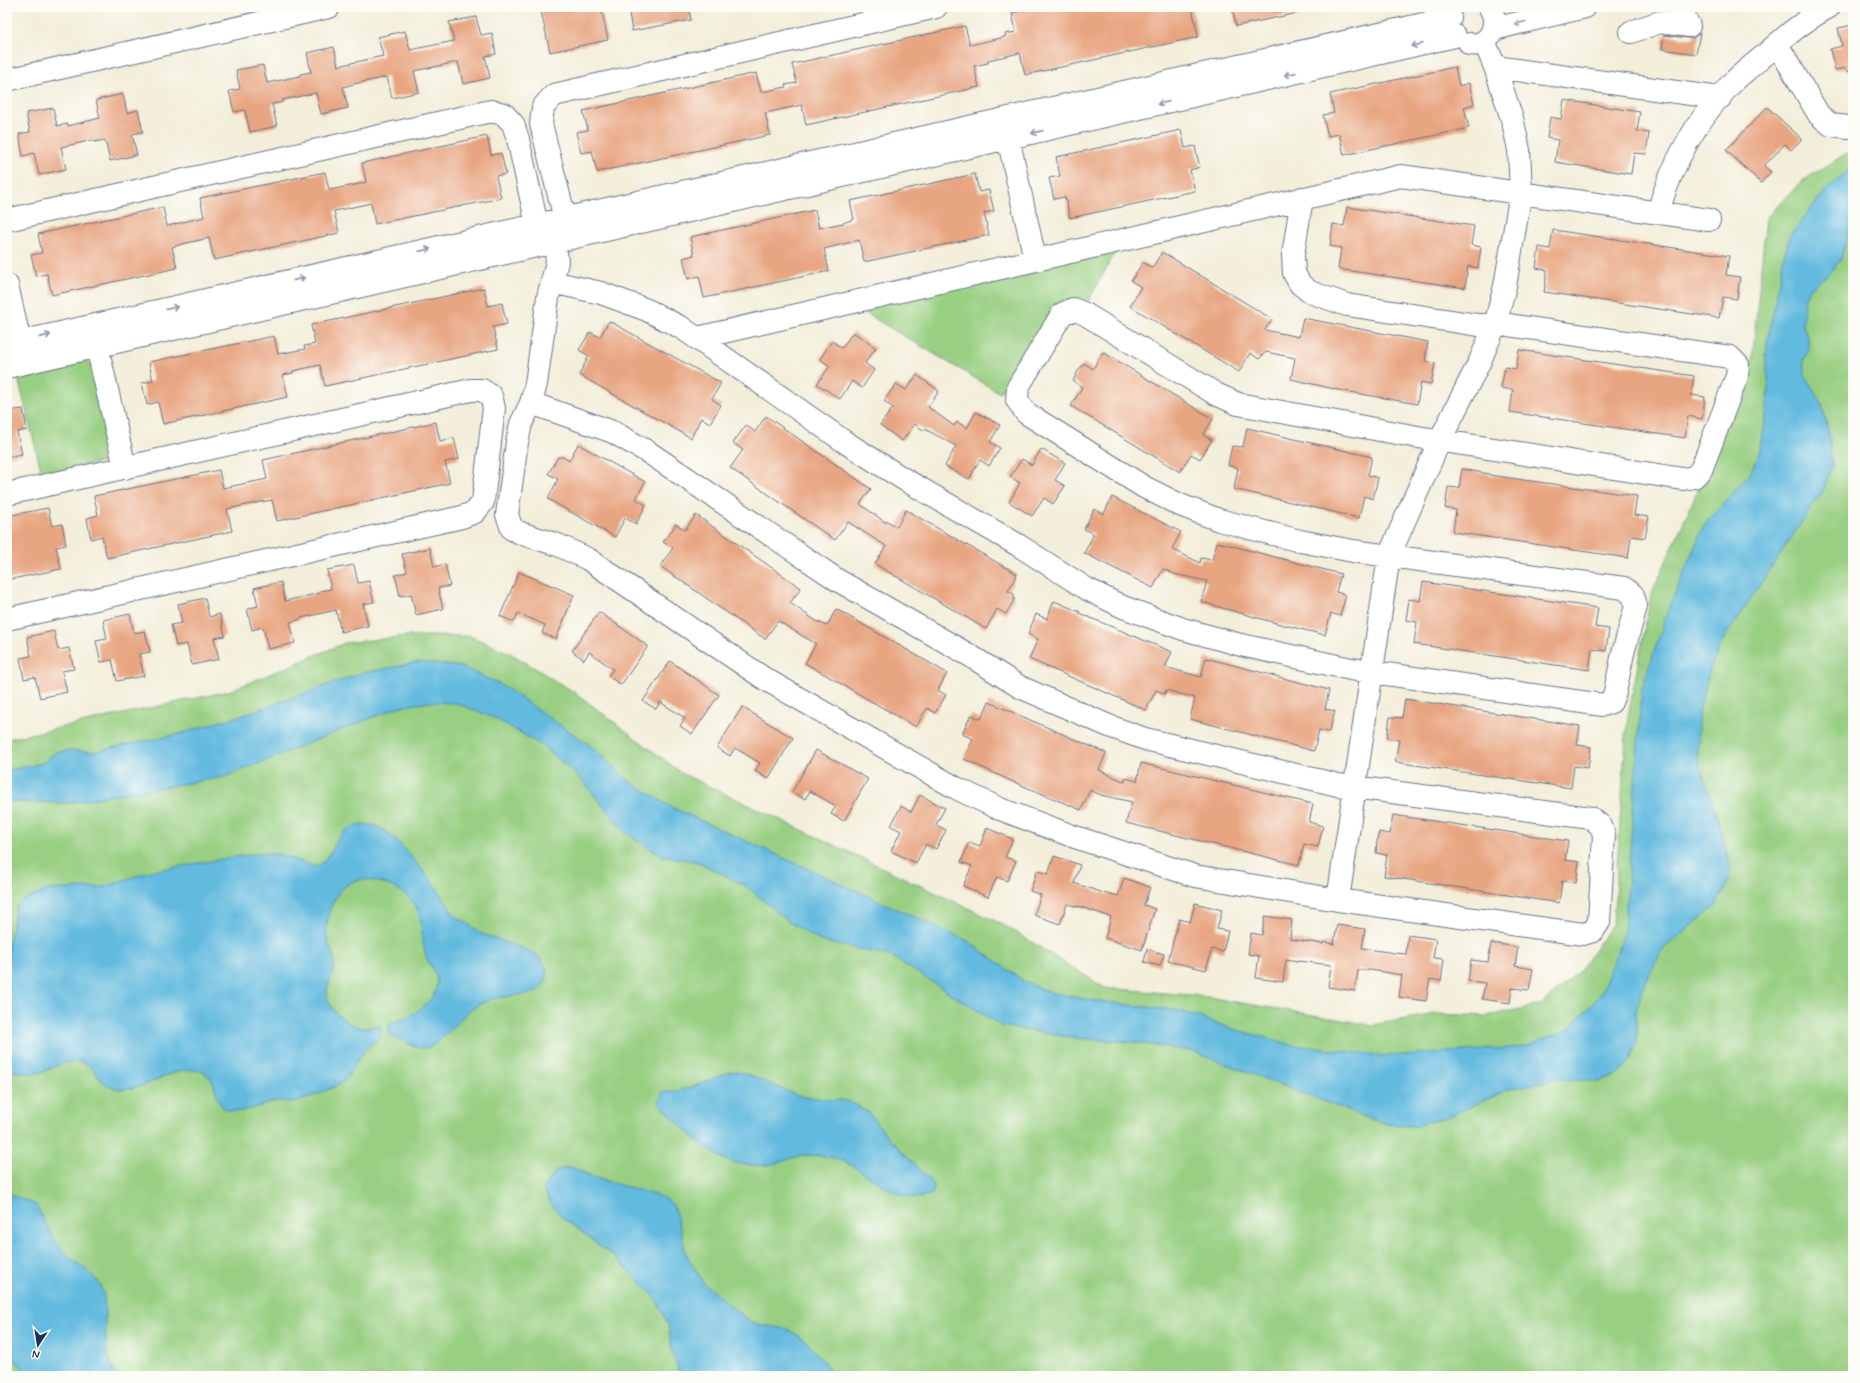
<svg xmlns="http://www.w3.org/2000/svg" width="1860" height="1383" font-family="Mynerve,sans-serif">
<rect width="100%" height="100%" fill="#fdfcf7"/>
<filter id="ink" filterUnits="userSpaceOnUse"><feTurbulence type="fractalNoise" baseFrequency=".025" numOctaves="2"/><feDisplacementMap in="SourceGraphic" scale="8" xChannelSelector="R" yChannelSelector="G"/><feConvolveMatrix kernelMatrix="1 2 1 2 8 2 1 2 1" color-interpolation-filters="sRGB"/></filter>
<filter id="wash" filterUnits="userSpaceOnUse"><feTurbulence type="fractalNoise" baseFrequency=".012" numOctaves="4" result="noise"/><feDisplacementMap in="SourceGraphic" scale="16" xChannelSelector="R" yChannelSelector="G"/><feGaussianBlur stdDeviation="0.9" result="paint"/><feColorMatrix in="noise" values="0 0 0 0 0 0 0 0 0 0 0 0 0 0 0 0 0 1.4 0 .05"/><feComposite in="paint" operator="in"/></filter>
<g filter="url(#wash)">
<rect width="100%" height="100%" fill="#f3eed9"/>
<path fill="#98cf82" stroke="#5a7f70" d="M1853 149V1376H7V739L229 691 345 643 408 636H470L510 653 574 692 683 774 1004 925 1105 988 1201 996 1372 1025 1435 1014 1486 1016 1541 1005 1580 970 1613 923 1627 722 1651 595 1751 371 1766 218 1801 182Z
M1117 249 1086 305C1073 299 1068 297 1055 304L1000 393 857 308Z
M80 356 88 361 92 366 111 447 109 457 103 462 42 474 16 370Z"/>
<path fill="#62badf" stroke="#3e749e" d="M1853 166V213L1841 260 1827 275 1811 287 1805 297 1802 323 1809 341V349L1803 362 1806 378 1821 401 1829 434 1832 465 1825 487 1723 640 1710 669 1698 716V759L1717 817 1729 863V881L1716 905 1663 949 1646 980 1636 1011 1637 1044 1629 1062 1616 1076 1599 1082 1560 1078 1510 1089 1447 1117 1414 1126 1388 1124 1367 1118 1192 1051 1133 1042 1074 1038 1002 1026 891 956 820 941 788 921 746 886 698 862 660 855 625 832 579 777 544 747 497 719 456 703 430 702 398 707 225 777 67 803 16 802 7 803V771L43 763 56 752 72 750 92 752 179 734 243 715 362 673 420 662 462 667 505 687 592 747 626 779 671 807 968 941 1025 982 1048 992 1089 1000 1181 1011 1233 1029 1293 1045 1386 1056 1525 1047 1570 1028 1600 995 1624 934 1642 688 1667 613 1704 525 1748 476 1758 457 1765 423 1769 388 1765 354 1784 256 1790 235 1827 189Z
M362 824 377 826 394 837 430 879 453 913 482 934 532 952 542 960 546 968 547 979 539 990 526 994 491 999 472 1008 438 1042 428 1048H420L390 1036 389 1024C406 1019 439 1003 437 980 435 969 427 963 425 953 421 938 423 923 417 908 408 890 373 875 354 881 334 888 324 919 327 938 329 947 335 955 334 964 334 974 327 984 327 993 328 1010 344 1023 359 1027 365 1029 374 1026 380 1026L381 1037C370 1044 362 1053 354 1065 352 1069 349 1076 345 1080 339 1086 304 1101 295 1102 289 1103 283 1100 277 1101 264 1104 240 1115 227 1110 212 1105 221 1070 193 1070 167 1069 147 1090 121 1089 96 1088 98 1065 80 1062 64 1059 52 1070 37 1073 27 1075 17 1071 7 1070V953L16 907 22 901 48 890 104 887 151 871 259 853 278 854 317 867C339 853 331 830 362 824Z
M732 1071 747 1074 798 1096 848 1101 867 1111 889 1138 920 1169 934 1186 932 1194C901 1211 862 1164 834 1158 826 1156 815 1155 806 1155 797 1155 786 1161 777 1163 764 1167 742 1166 729 1161 702 1150 680 1124 659 1103L662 1092C687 1093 709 1079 732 1071Z
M571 1167 596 1178 662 1197 673 1205 681 1230 685 1252 704 1284 753 1324 788 1329 808 1343 835 1376H684L679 1371 672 1352 668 1324 655 1297 618 1260 562 1217 550 1203 543 1188 557 1170Z
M7 1193 36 1205 55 1242 71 1259 87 1270 100 1284 104 1296 107 1355 116 1376H28L18 1363 7 1355Z"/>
<g id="blocks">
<path fill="#e8a581" d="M540 7H601L608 40 550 52Z
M628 7H689L691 20 632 31Z
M1040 7H1192L1198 37 1025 75 1020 53 988 60V63L974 66 979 87 806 125 802 105 765 113 770 135 597 172 592 151 581 153 576 132 588 130 583 111 756 73 761 92 786 87 785 85 797 83 792 64 965 26 970 45 1005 37V34L1016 32 1012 13Z
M1232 7H1298V13L1236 26Z
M476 17 481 35 492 33 496 54 485 56 490 78 463 84 458 62 414 71 419 92 392 98 387 77 354 84 343 87 348 108 321 114 316 93 282 100 283 102 272 104 277 126 250 132 245 110 234 112 229 91 240 89 236 70 263 65 267 83 300 76V74L311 72 307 53 334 47 338 66 383 56 378 37 391 34 405 31 410 50 454 41 449 22Z
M1853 25V71H1847L1846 68 1835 70 1830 49 1842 46 1838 28Z
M1700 33 1696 54 1662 49 1664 35 1688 38H1693Z
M1455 67 1459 86 1469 83 1474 104 1464 107 1469 128 1344 155 1339 134 1328 136 1323 115 1334 113 1330 94Z
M123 94 127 113 138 110 143 132 132 134 137 155 110 161 105 140 94 142 93 140 61 147 66 169 39 175 34 153 23 156 19 134 30 132 26 113 53 108 57 126 68 124V126L100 118 96 100Z
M1564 100 1640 112 1637 131 1649 133 1646 154 1634 153 1631 174 1555 162 1558 140 1547 138 1550 117 1561 119Z
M1767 107 1802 139 1791 150 1785 144 1764 166 1771 172 1761 183 1726 150Z
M1181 130 1185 148 1195 146 1197 156 1200 167 1190 170 1195 191 1070 218 1065 197 1054 199 1049 178 1060 176 1056 157Z
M487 136 491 155 501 153 506 174 496 176 501 198 375 224 371 203 344 209 334 211 339 233 214 260 209 238 182 244 172 247 177 268 52 295 47 274 36 276 31 255 42 253 38 234 163 207 167 226 204 217 200 198 325 172 329 190 355 185 366 182 362 163Z
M975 174 979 192 989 190 994 211 984 213 989 235 864 262 859 240 824 249 829 271 704 298 699 276 688 279 683 258 694 255 690 237 815 210 819 228 843 223 854 219 850 201Z
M1347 207 1474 226 1471 245 1481 247 1478 268 1468 266 1465 288 1338 269 1341 248 1330 246 1333 224 1344 226Z
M1553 230 1729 256 1726 275 1740 277 1737 299 1723 297 1719 318 1544 292 1547 270 1536 268 1539 247 1550 249Z
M1162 252 1272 319 1265 330 1299 337 1303 318 1428 342 1425 361 1435 363 1431 384 1421 382 1417 404 1339 390 1291 379 1295 358 1266 352 1259 359 1250 353 1239 372 1130 306 1141 287 1131 281 1143 262 1152 268Z
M484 288 488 306 502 303 504 313 507 324 493 327 498 349 325 386 320 365 293 371V373L283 375 288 397 163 424 158 402 147 405 142 383 153 381 149 362 274 336 278 354 305 349 304 346 315 344 311 325Z
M609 321 721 383 712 399 721 405 710 423 701 418 691 438 579 375 589 356 579 350 590 332 600 337Z
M853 332 876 348 865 363 874 370 862 388 852 381 840 399 817 384 830 366 820 359 832 341 842 348Z
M1519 350 1694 376 1691 395 1705 397 1702 419 1688 416 1685 438 1510 412 1513 390 1501 388 1505 367 1516 369Z
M1103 352 1213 419 1203 435 1212 440 1200 459 1191 454 1180 472 1071 406 1082 387 1073 381 1078 371 1084 363 1093 369Z
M917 375 939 391 928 407 954 426 957 422 967 428 976 412 1000 425 990 442 1000 448 989 466 980 460 969 479 945 466 956 446 925 429 924 431 915 424 902 441 880 425 893 408 884 401 896 384 906 390Z
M23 409 27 430 17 432 22 454 7 457V411Z
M766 416 871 489 860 504 886 523 887 521 897 527 906 510 1017 574 1008 591 1014 594V600L1006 614 997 609 986 629 875 564 886 546 848 522 835 540 730 468 743 450 733 443 746 425 755 432Z
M436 422 440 441 454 438 459 459 445 462 450 483 277 521 272 500 261 502 227 509 232 531 107 558 102 536 91 539 87 518 98 515 94 496 219 470 223 488 267 479 263 460Z
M1247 428 1372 457 1368 475 1378 478 1373 499 1364 496 1359 518 1234 489 1238 468 1228 465 1230 455 1232 446 1243 447Z
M578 444 645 482 636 499 646 505 636 524 625 518 615 537 548 499 558 479 548 474 558 457H563L569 461Z
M1041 449 1065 463 1055 480 1065 486 1053 504 1044 498 1032 516 1009 502 1020 483 1010 477 1022 459 1032 465Z
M1462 469 1489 474V475L1637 496 1634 515 1649 517 1645 538 1631 536 1628 558 1453 532 1456 510 1445 508 1448 487 1459 488Z
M1112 497 1181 532 1172 549 1200 563 1201 558 1212 560 1217 542 1341 574 1336 592 1346 595 1340 616 1331 613 1325 635 1276 623 1201 602 1207 581 1174 574 1163 569 1153 588 1084 553 1094 534 1084 529 1094 509 1104 514Z
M48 508 52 526 62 524 64 534 66 545 56 547 61 569 7 580V516Z
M696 515 801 588 790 603 816 621 827 626 836 609 947 673 938 690 946 695 935 713 927 708 916 727 805 663 816 644 778 621 765 639 660 566 673 548 663 542 670 533 676 524 685 530Z
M430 548 434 567 445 564 450 586 438 588 443 609 416 615 411 594 400 596 395 575 407 572 402 554Z
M354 565 358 583 369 581 374 602 363 604 368 626 341 632 336 610 301 618V619L290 622 295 643 268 649 263 627 252 630 247 609 258 606 254 588 281 582 285 601 320 593V591L331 589 327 570Z
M519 572 574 595 556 639 542 633 545 625 518 613 514 622 500 616Z
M1423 582 1598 608 1595 627 1609 629 1606 651 1592 649 1589 670 1414 644 1417 622 1406 620 1409 599 1420 601Z
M205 598 209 617 220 614 225 636 214 638 219 659 192 665 187 644 176 646 171 625 182 623 178 604Z
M1054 601 1080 612 1079 613 1172 652 1165 667 1201 677 1206 658 1329 690 1325 709 1335 711 1329 732 1319 730 1314 751 1190 719 1195 698 1166 690 1165 694 1156 690 1146 710 1029 659 1038 639 1028 634 1036 614 1047 619Z
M599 612 648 646 621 685 608 676 613 669 589 652 584 660 572 651Z
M130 614 134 633 145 631 150 652 139 654 144 676 117 681 112 660 101 662 96 641 107 639 103 620Z
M54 631 58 650 69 648 74 669 62 671 67 692 40 698 35 677 24 679 20 658 31 656 27 637Z
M670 661 719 695 692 734 680 726 685 718 660 702 656 709 643 701Z
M1405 699 1580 726 1577 745 1591 747 1588 768 1574 766 1571 788 1395 762 1399 740 1387 738 1390 717 1402 718Z
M989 702 1106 753 1099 770 1125 782V778L1137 781 1141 763 1313 804 1309 822 1323 826 1318 847 1304 844 1299 865 1126 823 1132 802 1101 795 1090 790 1081 810 1009 780 964 759 973 739 962 734 971 715 981 719Z
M742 707 793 738 768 779 755 771 760 763 735 748 730 756 717 748Z
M816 750 868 779 844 821 831 814 836 806 810 791 805 799 792 792Z
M920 795 945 808 936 825 946 830 936 849 926 844 916 863 891 851 901 831 891 826 901 806 911 812Z
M1393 815 1568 841 1565 860 1579 862 1576 883 1562 881 1559 903 1384 876 1387 855 1376 853 1377 840 1379 832 1390 834Z
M987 828 1013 839 1005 857 1016 861 1007 881 997 877 988 897 963 886 972 866 961 862 969 842 980 846Z
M1054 856 1080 865 1074 883 1107 894V893L1118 896 1124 878 1150 887 1144 905 1155 909 1142 950 1105 938 1111 917 1078 906V907L1067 904 1060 924 1034 915 1041 895 1030 891 1037 871 1048 874Z
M1195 903 1222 910 1217 929 1228 931 1223 952 1212 949 1206 970 1168 961 1179 919 1190 922Z
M1265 916 1292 920 1290 939 1323 944V942L1334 944 1337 925 1365 929 1362 948 1394 953 1406 954 1408 935 1436 939 1433 958 1444 959 1441 981 1430 979 1426 1001 1399 997 1402 975 1370 970H1358L1355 991 1328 987 1331 965 1298 961V962L1286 960 1283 982 1256 978 1259 956 1248 954 1251 933 1262 935Z
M1491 943 1518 947 1515 966 1533 969 1529 990 1512 988 1510 1003 1482 999 1485 983 1468 981 1471 960 1488 962Z
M1147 949 1164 954 1160 966 1144 962Z"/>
</g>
</g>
<g filter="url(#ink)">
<use href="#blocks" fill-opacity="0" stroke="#677289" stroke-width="1"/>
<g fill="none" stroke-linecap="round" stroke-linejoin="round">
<defs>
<path id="minor" d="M1494 29 1585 7
M1631 32 1660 22 1689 26 1680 7
M1470 44C1485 47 1495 33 1494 19 1494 15 1491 11 1490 7
M1777 44 1819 115 1831 125 1848 127 1853 126
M1495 67 1720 98
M7 80 329 7
M1005 124 1035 259
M1658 212C1672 164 1696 120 1731 84 1742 73 1754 64 1766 54 1785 36 1806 19 1829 7
M7 220 491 111 504 114 513 124 518 139 537 225 555 242 565 219 541 124 543 107 554 95 936 7
M552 282 601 293 647 310 682 328 845 442 902 478 1018 545 1087 589 1123 607 1183 629 1241 645 1351 669 1603 705 1611 702 1615 692 1623 653 1636 606 1633 595 1624 588 1353 551 1300 541 1219 520 1180 505 1144 487 1026 413 1017 400 1018 387 1062 314 1073 309 1085 314 1216 394 1238 404 1418 437 1683 479 1694 477 1701 470 1737 376 1738 365 1730 357 1508 325H1478L1347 305 1310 292 1300 284 1294 273 1293 255 1302 198
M7 285 23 356
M94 333 125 468
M697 338 1401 176 1709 220
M7 345 1450 18
M7 367 1455 36
M531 403 613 432 648 452 839 581 969 655 1020 687 1109 726 1145 739 1338 785 1591 818 1601 826 1604 835 1599 922 1593 931 1583 934 1338 900 1195 876 1075 837 1000 809 956 788 765 679 588 559 558 545 523 534 512 529 507 515 517 442 521 424 531 403 536 384 548 297 557 262 555 242
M7 494 471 390H482L491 396 494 408 483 502 475 512 462 517 7 619
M1338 900 1389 556 1440 440 1480 361 1495 325 1505 286 1521 192 1519 150 1513 122 1495 67 1484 41"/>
</defs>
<use href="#minor" stroke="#677289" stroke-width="24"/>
<use href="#minor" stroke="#fff" stroke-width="22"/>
</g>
<defs><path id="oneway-shaft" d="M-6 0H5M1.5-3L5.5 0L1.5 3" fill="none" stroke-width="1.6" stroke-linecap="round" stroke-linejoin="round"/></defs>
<g stroke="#8d97ae">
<use href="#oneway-shaft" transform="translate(1520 23) rotate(166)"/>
<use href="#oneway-shaft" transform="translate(1417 45) rotate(167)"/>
<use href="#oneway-shaft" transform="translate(1290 74) rotate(167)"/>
<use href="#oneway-shaft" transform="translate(1163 103) rotate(167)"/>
<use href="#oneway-shaft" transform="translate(1037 132) rotate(167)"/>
<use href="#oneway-shaft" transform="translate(425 250) rotate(-13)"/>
<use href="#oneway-shaft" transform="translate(299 279) rotate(-13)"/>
<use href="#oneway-shaft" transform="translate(172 308) rotate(-13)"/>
<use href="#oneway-shaft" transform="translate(45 336) rotate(-13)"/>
</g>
</g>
<rect width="1860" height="1383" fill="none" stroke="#fdfcf7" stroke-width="24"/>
<g transform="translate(38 1345) rotate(192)" stroke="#fdfcf7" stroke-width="3" paint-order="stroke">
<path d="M0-3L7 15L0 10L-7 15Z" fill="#1b2f5e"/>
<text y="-6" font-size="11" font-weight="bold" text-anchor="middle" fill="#1b2f5e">N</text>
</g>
</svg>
